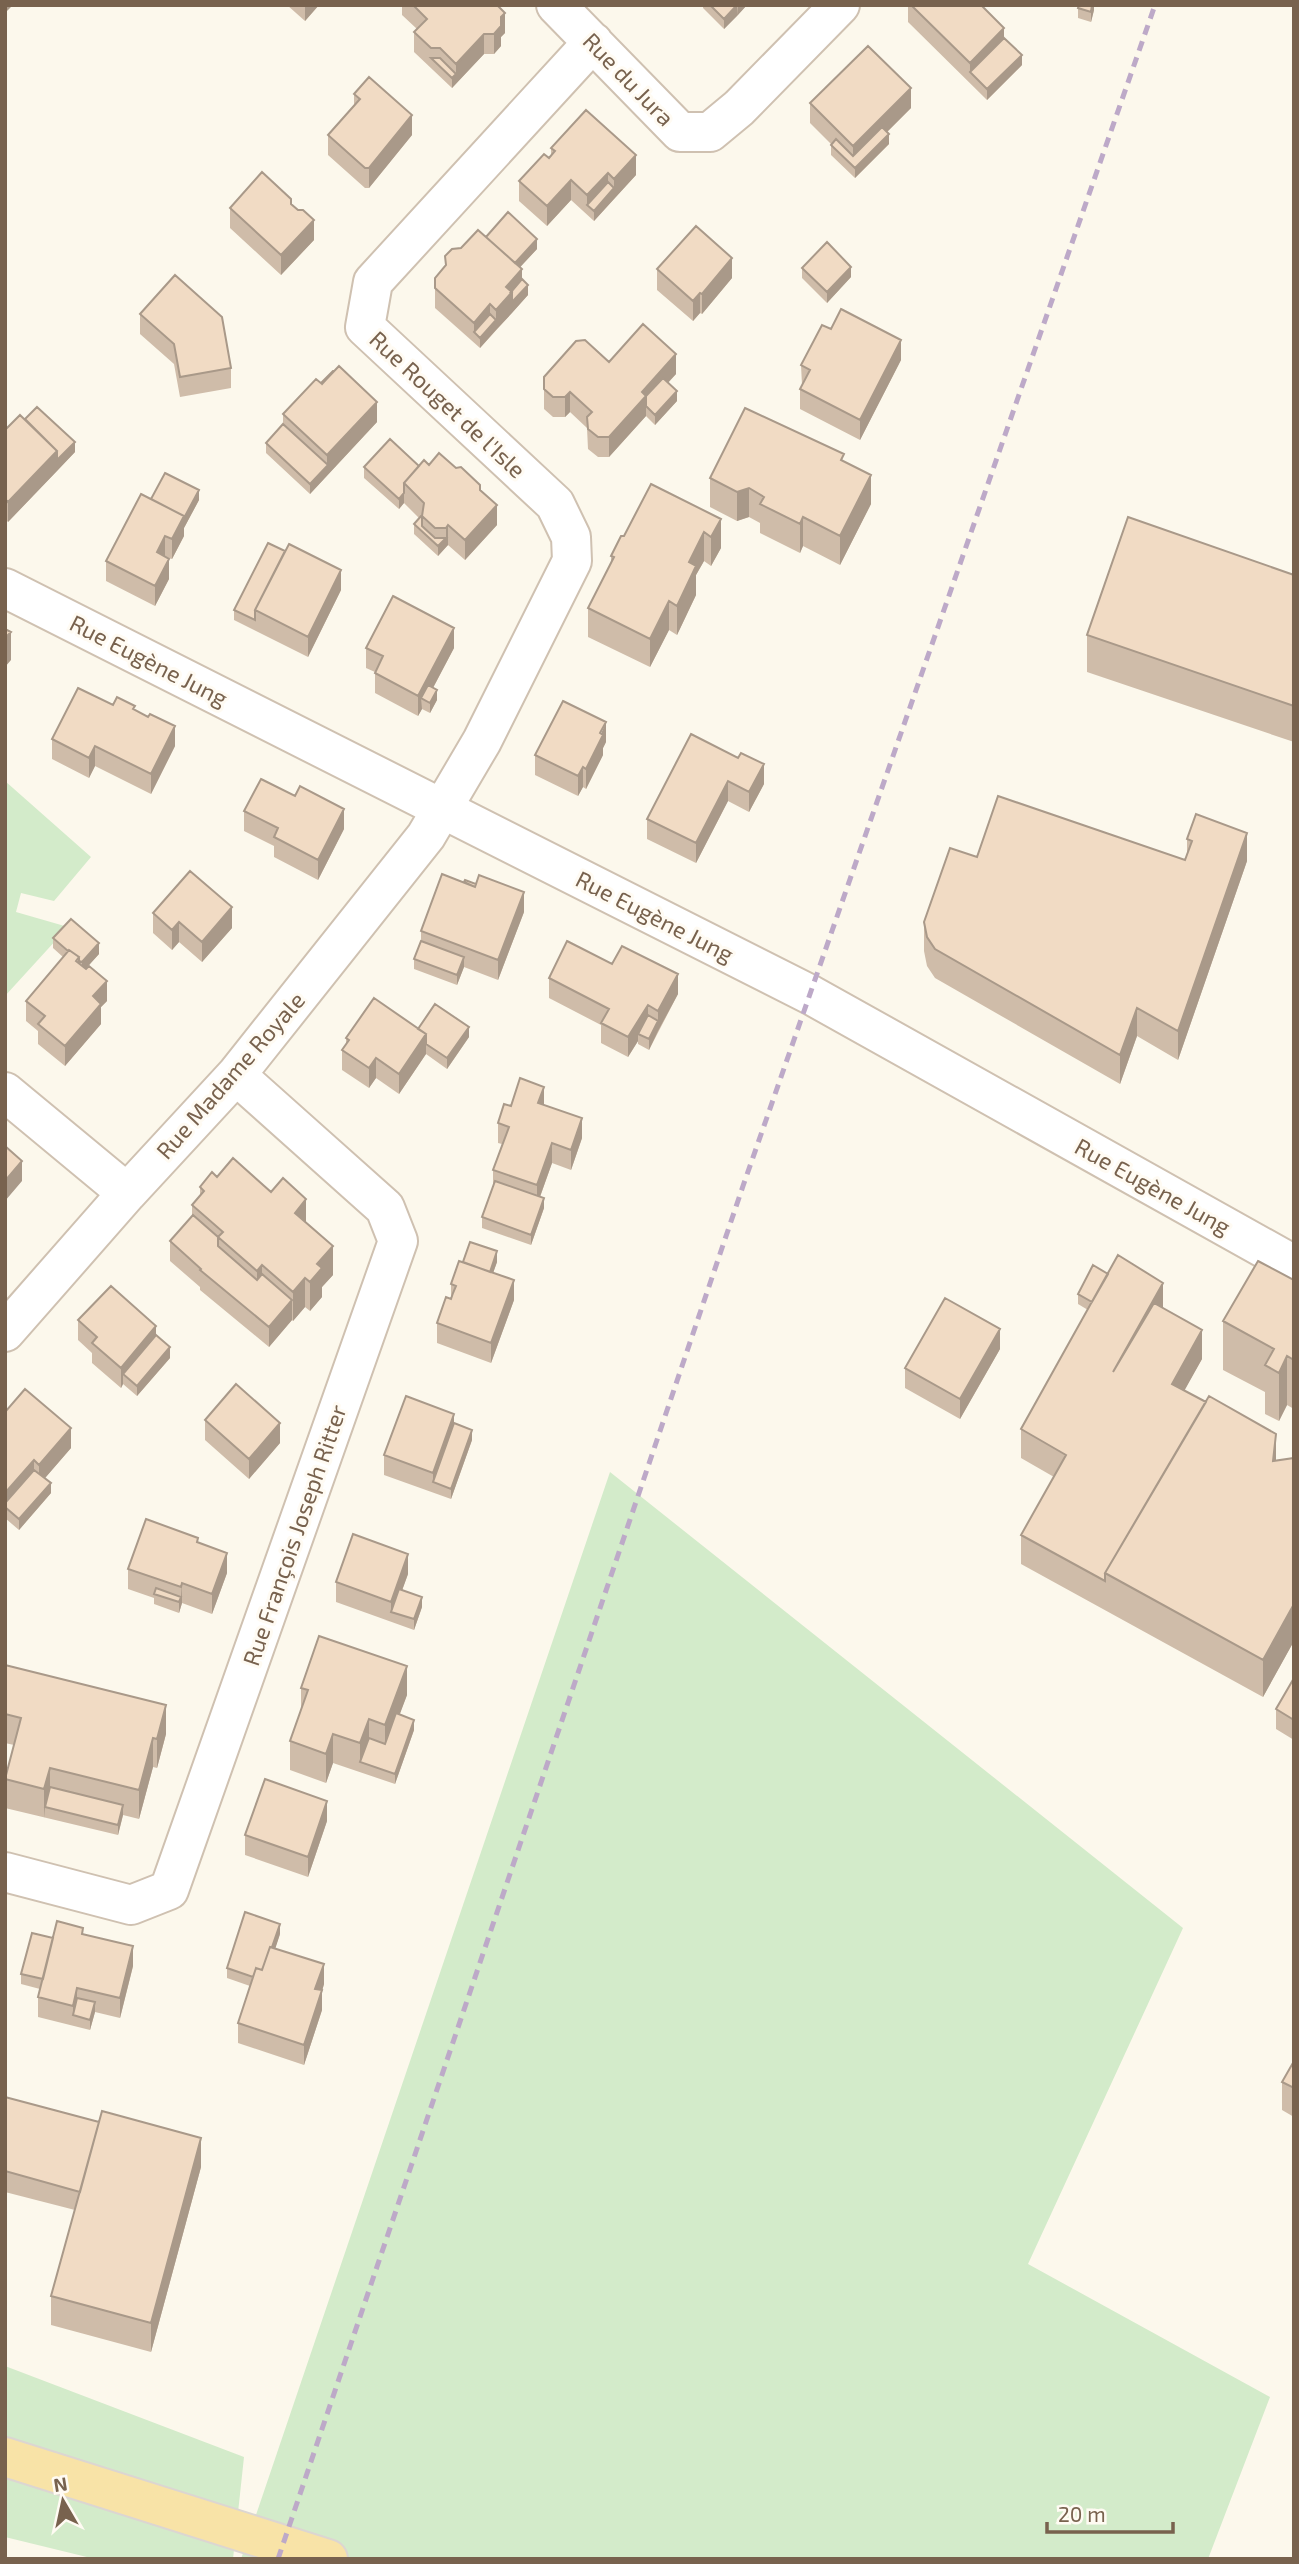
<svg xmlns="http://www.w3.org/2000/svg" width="1299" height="2564" font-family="'Exo 2',sans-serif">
<rect width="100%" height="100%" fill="#fcf8ec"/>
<path fill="#d3ebca" d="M5 781 91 857 54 901 21 893 16 912 68 927 5 996Z
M610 1472 1183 1928 1028 2264 1270 2397 1208 2559H241Z
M5 2366 244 2457 233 2559H95L5 2537Z"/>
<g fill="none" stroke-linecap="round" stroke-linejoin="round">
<defs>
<path id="minor" d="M556 5 680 132H710L739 108 840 5
M5 588 811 995 1294 1265
M5 1092 127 1193
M5 1332 127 1193 236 1075 426 836 482 741 572 561 571 537 555 504 365 327 373 282 593 42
M5 1872 131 1905 169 1890 398 1241 385 1208 236 1075"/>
<path id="major" d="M5 2457 328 2559"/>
</defs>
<use href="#minor" stroke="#cfc1b1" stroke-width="42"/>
<use href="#major" stroke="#dcd6d1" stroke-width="42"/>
<use href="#minor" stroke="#fff" stroke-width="38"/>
<use href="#major" stroke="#f8e3a7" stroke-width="38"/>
<path stroke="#bda9c8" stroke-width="5" stroke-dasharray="10 7" stroke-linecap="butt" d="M278 2559 743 1186 1155 5"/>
</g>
<path fill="#cfbca9" d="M287 5H319L305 21Z
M402 5H497L505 33 501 37V46L494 54H484L452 88 414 52V32L417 29 402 15Z
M703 5H747L724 29 703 8Z
M908 5H981L1022 65 987 100 908 22Z
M1094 5V10L1091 22 1078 18V8Z
M354 94 412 135 369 188H365L328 155V135L354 106Z
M810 103 911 108 887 132 889 144 855 178 831 155V144L810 123Z
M551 148 636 175 594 221 571 200 547 226 519 201V181L549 158 551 155Z
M291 204 314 240 281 275 230 228V208Z
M486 237 537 249 520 267 522 279 528 295 480 348 435 308V278L461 248Z
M802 268 851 277 827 303 802 278Z
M657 269 732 278 702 314 700 313 693 321 657 290Z
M140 314 231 368V388L180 397 174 364 140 334Z
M831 329 901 360 860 440 800 409V389L802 385 801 365Z
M609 362 676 374 668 383 677 401 655 425 646 416 609 457H598L588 449 587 428 570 412 565 417H553L544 409V377Z
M321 383 377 422 310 494 266 453V443L283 424V414Z
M25 419 75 452 8 522 5 519V430Z
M844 462 871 504 840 565 803 546 800 553 760 533V523L749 517 737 521 710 507V478Z
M429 465 480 490 497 525 465 560 448 545 438 556 414 534V524L419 518 404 503 399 509 364 478V467Z
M151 499 199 500 184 528V536L172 559 165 557 169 579 155 606 106 581V561Z
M721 519V548L711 566 704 561 696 575V595L677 635 669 630 650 667 588 637V608L611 563V556L624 536Z
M1294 575V742L1087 672V635Z
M341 590 308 657 234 620V610Z
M366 648H454L433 688 437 700 430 713 422 709 418 716 375 693V672L366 668Z
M113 705 135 710 175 746 151 794 95 766 89 778 52 759V739Z
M691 734 764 784 749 812 728 801 696 863 647 839V819Z
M606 742 603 748V755L586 789 583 787 578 796 535 775V755Z
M244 811 344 829 318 880 274 857V846L244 831Z
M1187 839 1247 861 1178 1060 1137 1036 1120 1084 935 978 927 966 924 951V922L977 857 1185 860 1187 853Z
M524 912 498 980 464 967 457 985 414 969V959L421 941V931Z
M153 913 232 928 202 962 179 942 172 950 153 933Z
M53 938 99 954 85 969 107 1001 101 1007V1024L65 1066 38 1044V1031L26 1021V1001L63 957 53 948Z
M612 964 678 994 649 1050 638 1044V1041L628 1057 601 1043V1025L549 998V978Z
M418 1029 469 1037 447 1069 426 1054 399 1094 376 1078 369 1088 342 1070V1050L346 1045V1038Z
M544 1105 582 1138 571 1170 552 1163 540 1197 544 1208 531 1245 482 1228V1217L493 1188V1170L502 1144 498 1143V1123L511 1106Z
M217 1177 306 1223 333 1275 322 1287V1297L310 1311 305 1307 293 1321 292 1320 269 1347 200 1290V1287L170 1261V1241L192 1216V1205L200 1196V1187Z
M463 1262H497L493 1273 514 1300 491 1363 437 1343V1323L451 1299V1284Z
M1294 1280V1409L1287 1405 1279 1421 1265 1414V1392L1223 1370V1321Z
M1078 1294 1163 1308 1202 1359 1184 1390 1276 1461 1294 1458V1641L1263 1697 1021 1564V1535L1054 1477 1021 1458V1429L1088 1310 1078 1304Z
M78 1320 156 1335 170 1358 137 1396 123 1384 121 1388 92 1363V1353L78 1340Z
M1000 1349 960 1419 905 1388V1368Z
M5 1412 71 1448 45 1478 51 1493 19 1530 5 1518Z
M205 1420 280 1443 249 1479 205 1440Z
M472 1440 451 1499 384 1475V1455Z
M198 1543 227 1573 212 1614 182 1603 179 1613 154 1604V1598L128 1589V1569Z
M408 1574 402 1590 422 1607 414 1630 336 1602V1582Z
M5 1665 166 1734 157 1768 153 1767 139 1819 123 1815 118 1835 5 1808V1778L14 1745 5 1743Z
M1294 1678V1740L1276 1729V1709Z
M301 1688 407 1695 399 1715 414 1730 395 1784 333 1763 326 1783 290 1770V1741L301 1711Z
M327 1821 308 1877 245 1855V1835Z
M83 1934 133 1966 120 2018 95 2012 90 2030 38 2017V1997L40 1989 21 1984V1974L53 1938Z
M280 1934 275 1948 324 1984 322 1991V2010L304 2065 238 2043V2023L250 1986 227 1978V1968Z
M1294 2061V2117L1282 2110V2082Z
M5 2097 201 2167 151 2352 51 2325V2296L75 2210 5 2192Z"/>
<path fill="#a99989" d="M5 5H13L5 13Z
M305 5H319L305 21Z
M737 5 738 15 724 29V19Z
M738 5H747L738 15Z
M1092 5H1094V10L1091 22V12Z
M505 13V33L501 37V46L494 54V34L501 17Z
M1004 28V48L970 72V63Z
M484 34V54L452 88V78L456 74V64Z
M1022 55V65L987 100V89Z
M911 88V108L853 166V146Z
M412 115V135L369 188V168Z
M889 134V144L855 178V168Z
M636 155V175L614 199V179Z
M608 173V193L587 205V195Z
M571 180V200L547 226V206Z
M614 188V199L594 221V211Z
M314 220V240L281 275V255Z
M537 239V249L511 277V267Z
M732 258V278L702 314V294Z
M851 267V277L827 303V292Z
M522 269V290L512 301V313L496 330V310L506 287Z
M528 285V295L512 313V302Z
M700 293V313L693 321V301Z
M490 304V325L474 332V323Z
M496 320V330L480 348V338Z
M901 340V360L860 440V420Z
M676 354V374L646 406V416L609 457V437L642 392Z
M677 391V401L655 425V415Z
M570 392V412L565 417V397Z
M377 402V422L310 494V484L327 465V455Z
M75 442V452L57 471V460Z
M57 451V471L8 522V502Z
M871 475V504L840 565V536Z
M749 488V517L737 521V492Z
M199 490V500L184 528V536L172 559V539Z
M404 493V503L399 509V499Z
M497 505V525L465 560V540Z
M803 517V546L800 553V524Z
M721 519V548L711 566V537Z
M448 525V545L438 556V546L446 538V528Z
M704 532V561L696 575V595L677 635V606L689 562Z
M165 536V556L157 572V552Z
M169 559V579L155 606V586Z
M341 570V590L308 657V637Z
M669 601V630L650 667V639Z
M454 628V648L426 701 421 698 422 709 418 716V696Z
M11 632V660L5 667V638Z
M437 690V700L430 713V703Z
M606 722V742L603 748V755L586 789V769Z
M175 726V746L151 794V774Z
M95 746V766L89 778V758Z
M764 764V784L749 812V792Z
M583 767V787L578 796V776Z
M728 781V801L696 863V843Z
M344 809V829L318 880V860Z
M1247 833V861L1178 1060V1031Z
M524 892V912L498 980V960Z
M232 907V928L202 962V942Z
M179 922V942L172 950V930Z
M99 943V954L82 973V962Z
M464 957V967L457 985V975Z
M678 974V994L658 1031V1011Z
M107 981V1001L101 1007V1024L65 1066V1046L93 996Z
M648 1005V1025L638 1034V1041L628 1057V1037Z
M1137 1008V1036L1120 1084V1055Z
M658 1021V1031L649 1050V1039Z
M469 1027V1037L447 1069V1058Z
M426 1034V1054L399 1094V1074Z
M376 1058V1078L369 1088V1068Z
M544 1087V1107L538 1103Z
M582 1118V1138L571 1170V1150Z
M552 1143V1163L537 1205V1185Z
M22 1161V1181L5 1201V1181Z
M544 1198V1208L531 1245V1235Z
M306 1199V1228L295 1213Z
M333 1246V1275L322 1287V1297L310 1311V1282L317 1264Z
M497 1251V1262L487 1290V1280Z
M262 1265V1294L257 1300V1271Z
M305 1278V1307L293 1321V1292Z
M514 1280V1300L491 1363V1343Z
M1163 1283V1311L1113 1372Z
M292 1300V1320L269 1347V1327Z
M156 1326V1346L123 1374V1384L121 1388V1368Z
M1000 1329V1349L960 1419V1399Z
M1202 1330V1359L1172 1413V1384Z
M170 1347V1358L137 1396V1386Z
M1287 1356V1405L1279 1421V1373Z
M454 1414V1434L433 1482V1473Z
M280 1423V1443L249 1479V1459Z
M71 1428V1448L39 1485V1465Z
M472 1430V1440L451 1499V1489Z
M1276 1434V1471L1273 1461Z
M34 1460V1480L5 1507V1493Z
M51 1483V1493L19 1530V1519Z
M227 1553V1573L212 1614V1594Z
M408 1554V1574L394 1613 391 1612V1602Z
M182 1583V1603L179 1613V1602L181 1597Z
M422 1597V1607L414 1630V1619Z
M1294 1604V1641L1263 1697V1660Z
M407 1666V1695L385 1754V1725Z
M166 1705V1734L157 1768V1739Z
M369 1719V1748L360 1762V1743Z
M414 1720V1730L395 1784V1774Z
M333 1734V1763L326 1783V1754Z
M153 1738V1767L139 1819V1790Z
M50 1768V1797L45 1807 44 1818V1789Z
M327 1801V1821L308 1877V1857Z
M123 1805V1815L118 1835V1825Z
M280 1924V1934L262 1990V1980Z
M133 1946V1966L120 2018V1998Z
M324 1964V1984L322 1991V2010L304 2065V2045L315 1989Z
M77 1988V2008L73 2015V2006Z
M95 2002V2012L90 2030V2020Z
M201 2138V2167L151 2352V2323Z"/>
<path fill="#f1dbc4" stroke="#a99989" stroke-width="2" d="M413 5H497L505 13 501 17V26L494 34H484L456 64 440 48H431L414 32 427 19Z
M710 5H737L724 19Z
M911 5H981L1004 28 970 63Z
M1079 5H1092L1091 12 1078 8Z
M1004 38 1022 55 987 89 970 72Z
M868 46 911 88 853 146 810 103Z
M431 58H440L456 74 452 78Z
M369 77 412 115 369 168H365L328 135 360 99 354 94Z
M586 110 636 155 614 179 608 173 587 195 571 180 547 206 519 181 544 154 549 158 555 151 551 148Z
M882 127 889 134 855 168 831 145 836 139 853 156Z
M262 172 291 199V204L298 210H303L314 220 281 255 230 208Z
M608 182 614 188 594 211 587 205Z
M508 212 537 239 515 263 486 237Z
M696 226 732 258 702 294 700 293 693 301 657 269Z
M478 230 522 269 506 287 512 292 496 310 490 304 474 323 435 288V278L446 265 445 256 452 249 461 248Z
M827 242 851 267 827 292 802 268Z
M175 275 222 317 231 368 180 377 174 344 140 314Z
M522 279 528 285 512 302V292H511Z
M841 309 901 340 860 420 800 389 810 370 801 365 822 325 831 329Z
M490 314 496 320 480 338 474 332Z
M643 324 676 354 642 392 646 396 609 437H598L588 429 587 417 592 412 570 392 565 397H553L544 389V377L576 341 585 340 609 362Z
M339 366 377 402 327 455 283 414 316 379 322 384Z
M333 371H334L322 384 321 383Z
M663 378 677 391 655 415 646 406V396Z
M37 407 75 442 57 460V451L25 419Z
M745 408 844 454 841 460 871 475 840 536 803 517 800 524 760 504 764 497 749 488 737 492 710 478Z
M20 415 57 451 8 502 5 499V430Z
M283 424 328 465 310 484 266 443Z
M390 439 419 466 404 483V493L399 499 364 467Z
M439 453 456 468 461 467 480 485V490L497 505 465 540 448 525 446 528H435L422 516 424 503 404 483 424 460 429 465Z
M165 473 199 490 184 518V516L151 499Z
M651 484 721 519 711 537 704 532 689 562 696 566 677 606 669 601 650 639 588 608 614 557 611 556 621 536H624Z
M141 494 184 516 172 539 165 536 157 552 169 559 155 586 106 561Z
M422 515V526L435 538H446L438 546 414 524Z
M1128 517 1294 575V706L1087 635Z
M268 543 285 551 255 610V620L234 610Z
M289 544 341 570 308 637 255 610Z
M393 596 454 628 418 696 375 673 383 656 366 648Z
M5 629 11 632 5 638Z
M428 685 437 690 430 703 421 698Z
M78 688 113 705 117 697 135 706 133 709 148 717 150 714 175 726 151 774 95 746 89 758 52 739Z
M563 701 606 722 600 733 603 735 586 769 583 767 578 776 535 755Z
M691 734 738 758 741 753 764 764 749 792 728 781 696 843 647 819Z
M261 779 295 796 300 786 344 809 318 860 274 837 278 828 244 811Z
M998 796 1185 860 1192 841 1187 839 1196 814 1247 833 1178 1031 1137 1008 1120 1055 935 949 927 937 924 922 950 848 977 857Z
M190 871 232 907 202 942 179 922 172 930 153 913Z
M442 874 475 887 479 875 524 892 498 960 421 931Z
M465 880 476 884 475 887 464 882Z
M71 919 99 943 82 962 79 961V957L69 950 68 951 53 938Z
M421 941 464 957 457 975 414 959Z
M567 941 612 964 622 946 678 974 658 1011 648 1005 628 1037 601 1023 609 1009 549 978Z
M69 950 79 957 76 961 86 969 89 966 107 981 93 996 101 1004 65 1046 38 1024 45 1016 26 1001Z
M374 998 426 1034 399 1074 376 1058 369 1068 342 1050 349 1040 346 1038Z
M435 1004 469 1027 447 1058 426 1044V1034L418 1029Z
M648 1015 658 1021 649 1039 638 1034Z
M520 1078 544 1087 538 1103 582 1118 571 1150 552 1143 537 1185 493 1170 509 1127 498 1123 504 1104 511 1106Z
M5 1146 22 1161 5 1181Z
M233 1158 271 1192 283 1178 306 1199 295 1213 333 1246 317 1264 322 1268 310 1282 305 1278 293 1292 262 1265 257 1271 218 1237 223 1232 192 1205 204 1191 200 1187 212 1172 217 1177Z
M495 1181 544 1198 531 1235 482 1217Z
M193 1215 218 1237V1246L257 1280 262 1274 292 1300 269 1327 200 1270 201 1269 170 1241Z
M470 1242 497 1251 490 1272 463 1262Z
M1118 1255 1163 1283 1113 1372 1154 1303 1202 1330 1172 1384 1206 1402 1105 1573V1581L1021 1535 1066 1455 1021 1429Z
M459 1261 514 1280 491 1343 437 1323 446 1297 451 1299 453 1293 456 1286 451 1284Z
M1258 1261 1294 1280V1360L1287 1356 1279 1373 1265 1365 1274 1349 1223 1321Z
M1093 1265 1108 1274 1092 1302 1078 1294Z
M111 1286 156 1326 121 1368 92 1343 97 1337 78 1320Z
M945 1298 1000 1329 960 1399 905 1368Z
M156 1335 170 1347 137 1386 123 1374Z
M236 1384 280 1423 249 1459 205 1420Z
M25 1389 71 1428 39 1465 34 1460 5 1493V1412Z
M406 1396 454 1414 433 1473 384 1455Z
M1209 1396 1276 1434 1273 1461 1294 1458V1604L1263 1660 1105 1573Z
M454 1423 472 1430 451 1489 433 1482Z
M34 1470 51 1483 19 1519 5 1507V1503Z
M146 1519 198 1538 197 1542 227 1553 212 1594 182 1583 181 1587 128 1569Z
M353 1534 408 1554 391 1602 336 1582Z
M156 1588 181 1597 179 1602 154 1594Z
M399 1589 422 1597 414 1619 391 1612Z
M319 1636 407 1666 385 1725 369 1719 360 1743 333 1734 326 1754 290 1741 308 1690 301 1688Z
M5 1665 166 1705 157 1739 153 1738 139 1790 50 1768 44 1789 5 1779 21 1718 5 1714Z
M1294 1678V1720L1276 1709Z
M396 1713 414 1720 395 1774 360 1762 369 1738 385 1744Z
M265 1779 327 1801 308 1857 245 1835Z
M50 1787 123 1805 118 1825 45 1807Z
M245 1912 280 1924 272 1947H270L262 1970 256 1968 253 1977 227 1968Z
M57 1921 83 1928 82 1934 133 1946 120 1998 77 1988 73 2006 38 1997Z
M32 1933 53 1938 43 1979 21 1974Z
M270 1947 324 1964 315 1989 322 1990 304 2045 238 2023 256 1968 262 1970Z
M77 1998 95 2002 90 2020 73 2015Z
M1294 2061V2088L1282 2082Z
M5 2097 99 2122 80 2192 5 2171Z
M102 2111 201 2138 151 2323 51 2296Z"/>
<g text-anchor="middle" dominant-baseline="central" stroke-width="6" stroke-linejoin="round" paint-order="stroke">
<g font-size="23" fill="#78624e" stroke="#fffbf3">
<text transform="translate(629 79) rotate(46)">Rue du Jura</text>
<text transform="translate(448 404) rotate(43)">Rue Rouget de l'Isle</text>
<text transform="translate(149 660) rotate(27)">Rue Eugène Jung</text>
<text transform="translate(655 916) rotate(27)">Rue Eugène Jung</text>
<text transform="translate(230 1075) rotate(-49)">Rue Madame Royale</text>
<text transform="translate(1153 1186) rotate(29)">Rue Eugène Jung</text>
<text transform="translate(294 1535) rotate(-71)">Rue François Joseph Ritter</text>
</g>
</g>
<rect width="1299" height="2564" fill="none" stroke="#78624e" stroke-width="14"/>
<g transform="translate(63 2501) rotate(351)" stroke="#fffbf3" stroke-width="5" paint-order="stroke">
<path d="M0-5L12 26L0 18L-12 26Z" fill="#78624e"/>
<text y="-10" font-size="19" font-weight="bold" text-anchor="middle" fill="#78624e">N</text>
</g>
<path d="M1047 2522v10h126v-10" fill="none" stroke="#78624e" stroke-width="3.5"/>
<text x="1058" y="2522" font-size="21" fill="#78624e" stroke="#fffbf3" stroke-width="5" paint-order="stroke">20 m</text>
</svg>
